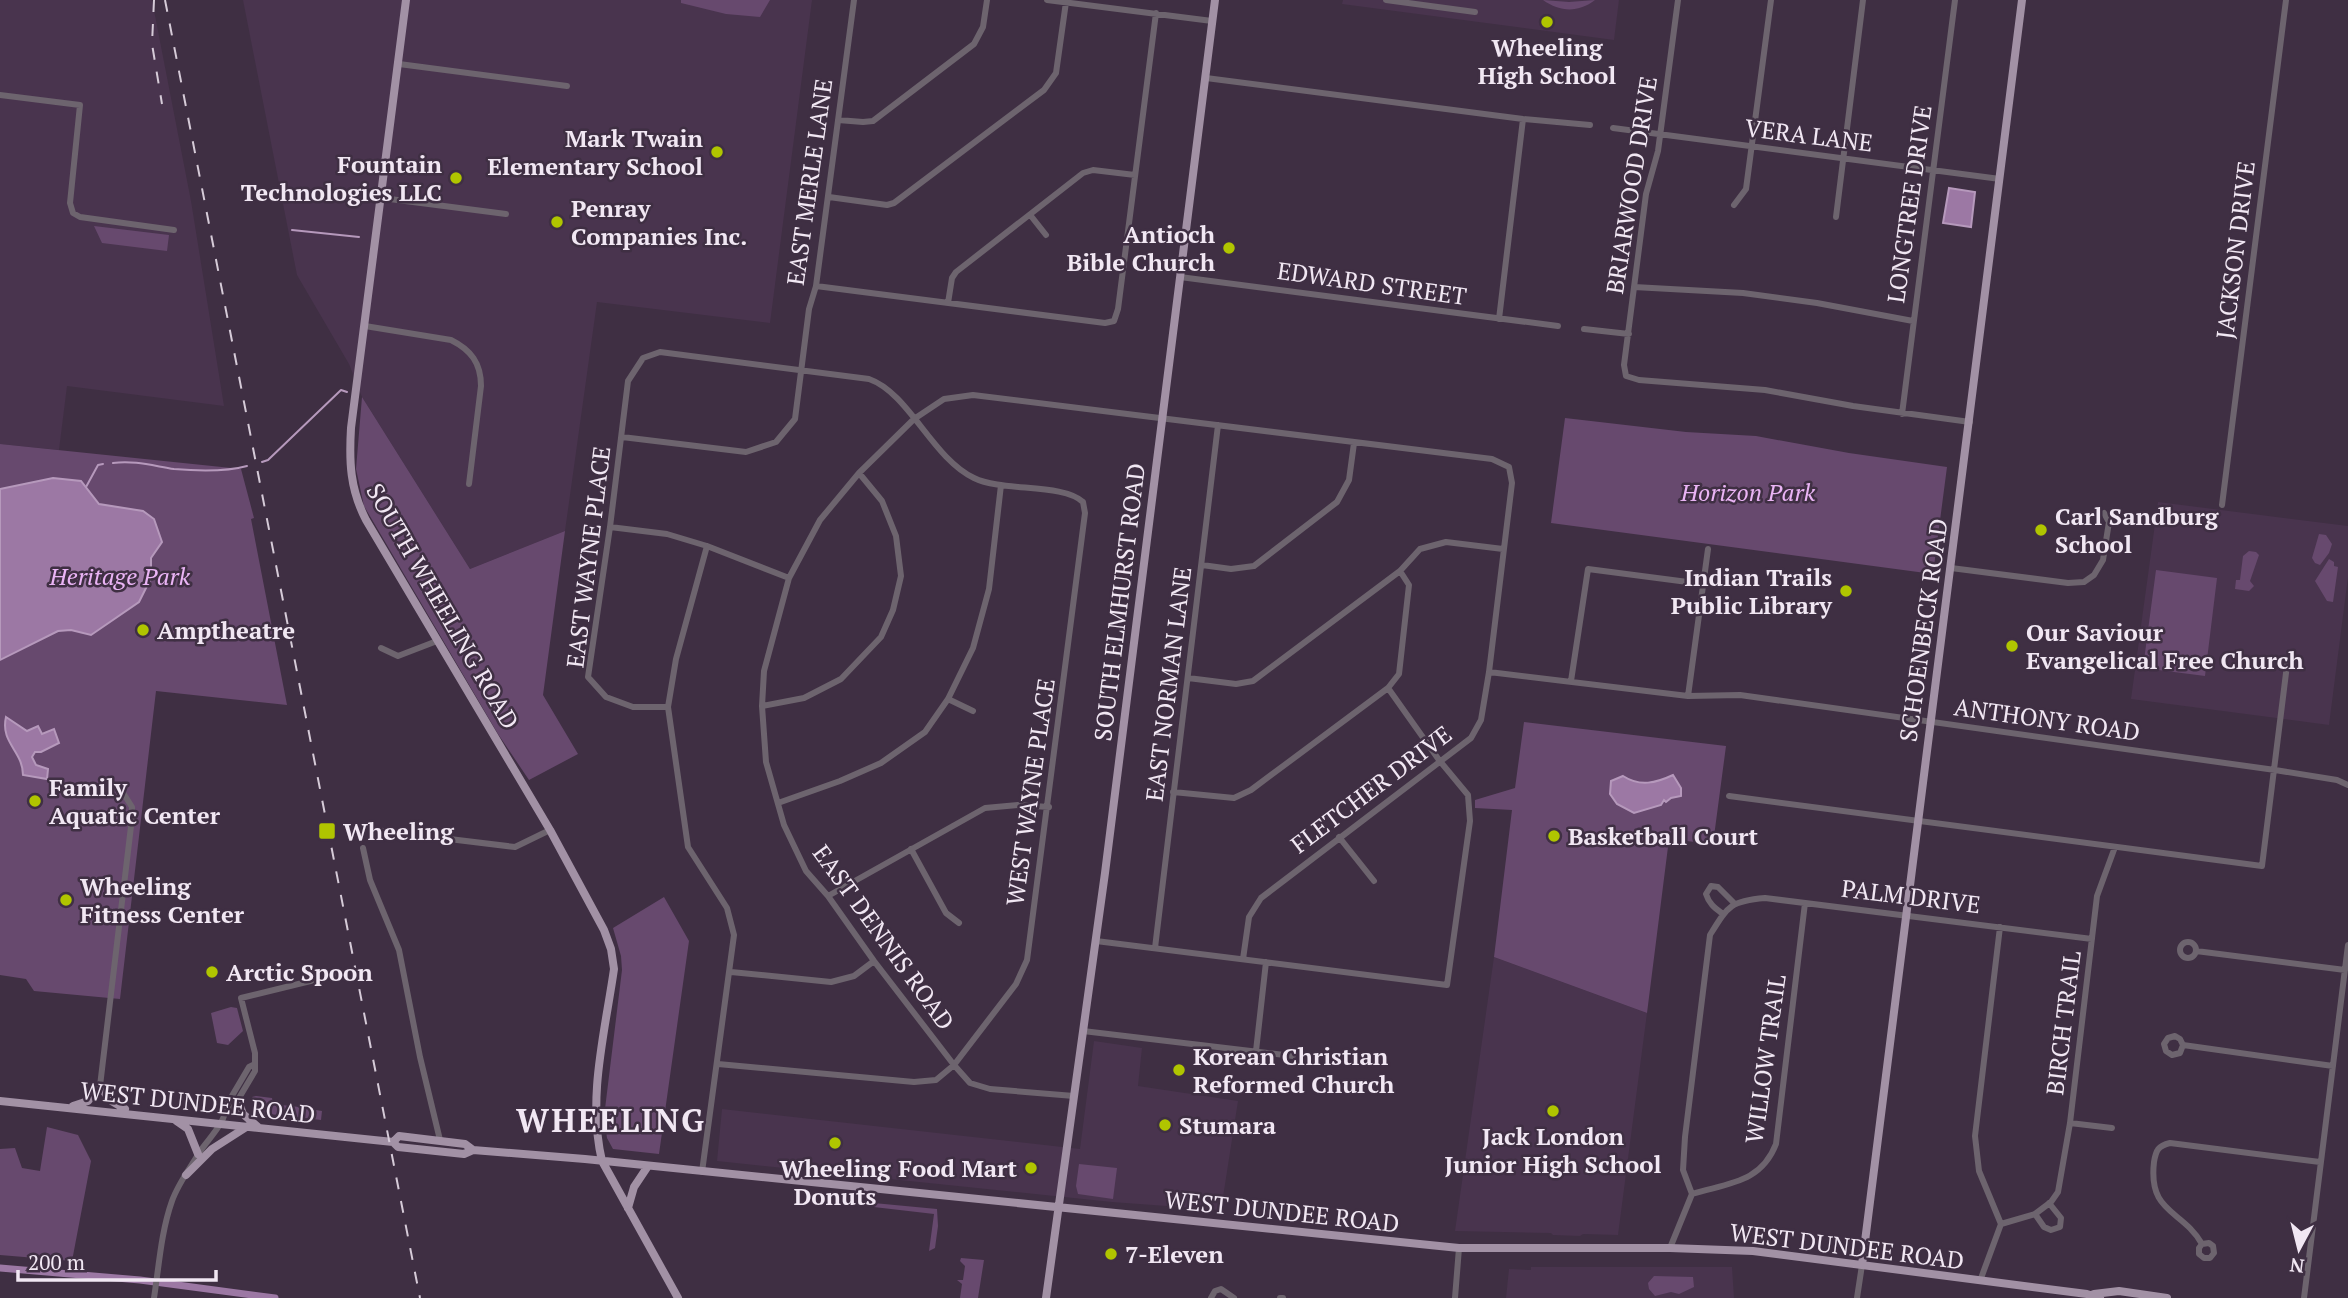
<svg xmlns="http://www.w3.org/2000/svg" width="2348" height="1298" font-family="'PT Serif',serif">
<rect width="100%" height="100%" fill="#3f2f43"/>
<path fill="#49344e" d="M0 0H152L191 201 224 406 67 386 59 450 0 444Z
M243 0H812L770 323 597 302 565 531 470 569 362 397 349 364 297 275Z
M1343 0H1619L1614 40 1342 4Z
M2158 502 2348 526V577L2329 725 2131 699Z
M1494 957 1647 1013 1618 1235 1583 1234 1580 1236 1553 1235 1551 1233 1455 1231Z
M1094 1041 1142 1048 1138 1086 1238 1101 1221 1210 1112 1202 717 1161 722 1109 1080 1149Z
M1531 1267H1732L1734 1298H1506L1509 1269 1531 1270Z"/>
<path fill="#67496e" d="M681 0H770L760 17 726 14 681 3Z
M1543 0 1569 2 1595 0C1578 13 1560 12 1543 0Z
M94 226 169 235 167 251 102 243Z
M362 397 470 569 565 531 543 695 578 754 529 780 498 734 364 506 356 469Z
M1565 418 1686 432 1756 436 1849 453 1947 467 1933 574 1551 523Z
M0 444 241 469 254 518 251 519 287 705 156 691 120 999 34 991 26 979 0 975Z
M2319 534 2326 535 2332 544 2329 553 2320 565 2315 563 2312 558Z
M2249 551 2256 552 2259 555 2250 581 2254 586 2249 591 2235 589 2236 580H2240L2243 556Z
M2329 559 2334 562V566L2338 567 2333 602 2327 601 2315 581Z
M2156 570 2217 578 2205 676 2143 668Z
M1524 722 1726 746 1713 844 1669 839 1647 1013 1494 957 1512 810 1475 808V800L1515 788Z
M664 897 689 941 659 1154 613 1149 607 1138 604 1117 622 970 621 956 613 928Z
M231 1007 237 1008 243 1031 228 1045 217 1043 211 1013Z
M256 1096 272 1098 273 1104 308 1108 310 1104V1109L322 1111 321 1120 252 1112V1097Z
M47 1127 78 1135 91 1161 72 1261 0 1255V1149L15 1148 22 1168 40 1171Z
M1079 1164 1117 1168 1113 1199 1078 1194 1076 1186Z
M863 1202 937 1209 938 1226 935 1248 929 1251 934 1214 865 1206Z
M961 1258 984 1260 978 1298H960L962 1284 957 1280H963L965 1266 960 1261Z
M1654 1276 1693 1277 1694 1287 1679 1294 1671 1292 1655 1296 1649 1289 1648 1283Z"/>
<path fill="#9c78a4" stroke="#b699bc" stroke-width="2" d="M1949 188 1975 192 1971 227 1943 223Z
M53 478 81 481 99 504 143 511 154 519 162 542 151 558V578L139 602 91 635 71 630 58 631 0 660V489Z
M6 717 27 731 38 726 42 734 54 729 59 743 41 752H35L32 757 36 765 48 769 47 779 23 775C23 751 0 743 6 717Z
M1673 775 1681 788V796L1671 798 1666 802 1664 800 1661 805 1634 813 1617 804 1610 794 1611 781 1623 776C1640 787 1656 783 1673 775Z"/>
<g fill="none" stroke-linecap="round" stroke-linejoin="round">
<path stroke="#b699bc" stroke-width="2" d="M292 230 359 237
M262 462 268 460 341 390 347 392
M113 463C134 460 154 466 174 469 197 471 225 472 247 466
M86 487 98 465 103 464"/>
<path stroke="#9c78a4" stroke-width="7" d="M0 1268 140 1280 275 1298"/>
<path stroke="#6d646e" stroke-width="6" d="M1047 0 1212 21
M1386 0 1475 12
M1678 0 1658 151 1646 194 1624 365 1626 376 1639 380 1765 390 1853 406 1970 422
M399 64 567 86
M1206 78 1523 119 1590 125
M0 95 80 105 70 203 73 213 80 217 174 230
M838 120 863 122 873 121 974 44 983 27 987 0
M1613 128 2000 179
M829 197 887 205 894 203 1044 90 1056 73 1066 2
M382 198 506 214
M1734 205 1746 189 1771 0
M1031 216 1046 235
M1836 217 1863 0
M1180 277 1558 326
M816 286 1105 323 1114 321 1118 309 1156 13
M1634 287 1743 293 1817 303 1913 321
M948 303 952 278 956 272 1083 173 1093 170 1135 175
M1499 319 1523 119
M365 326 451 340C471 350 481 363 481 386L469 484
M1584 329 1629 334
M1902 414 1955 0
M622 437 746 452 776 442 795 419 809 309 816 286 854 0
M2222 505 2286 0
M610 527 667 534 707 546 789 578
M1202 565 1231 569 1254 566 1337 502 1349 480 1354 443
M1951 568 2068 583 2084 582 2094 575 2103 560 2109 522 2104 513
M381 648 398 656 437 641
M1489 672 1688 696 1740 695 2275 770 2337 780 2348 785
M1188 678 1236 684 1253 681 1400 571 1420 549 1446 542 1503 549
M1571 681 1588 569 1703 584
M1688 696 1708 549
M948 699 973 711
M762 706 804 698 841 679 881 637 893 610 901 576 896 536 882 501 859 473
M668 707H633L606 697 588 677 610 527 628 381 643 358 660 352 869 379C909 393 932 458 974 478 1002 492 1063 483 1083 502L1085 513 1027 960 1016 984 954 1065 936 1080 914 1082 718 1064
M1173 792 1234 798 1251 790 1388 688 1399 674 1409 585 1400 571
M1729 796 2262 866 2287 665
M778 803 840 781 881 763 925 732 948 699 973 648 989 589 1001 485
M375 830 515 847 550 830
M1339 837 1374 881
M363 848 370 880 399 950 420 1057 440 1140
M911 849 946 913 959 923
M828 896 985 808 1018 805 1049 807
M1723 914C1715 908 1709 904 1706 894L1711 886 1718 887 1735 904
M2000 927 1975 1136 1979 1171 2001 1224
M1096 941 1447 985 1470 821 1468 795 1439 760 1388 688
M2180 950a8 8 0 1 1 16 0a8 8 0 1 1-16 0Z
M1155 948 1218 425
M2196 951 2345 970
M731 972 831 982 854 976 874 961
M1083 1031 1293 1056
M2183 1045 2180 1053 2172 1055 2166 1051 2164 1044 2168 1038 2175 1036 2180 1039 2183 1045 2333 1066
M1256 1051 1266 962
M100 1086 132 818V807L120 788
M1074 1096 990 1089 970 1083 954 1065 874 961 828 896 806 871 784 825 766 762 762 706 764 671 789 578 820 520 859 473 914 419 944 399 973 395 1492 459 1509 467 1512 483 1489 672 1481 720 1471 738 1261 898 1249 917 1243 959
M226 1113 233 1108 255 1071V1053L241 998 335 975
M2070 1123 2112 1128
M702 1172 734 935 727 908 688 847 668 707 676 659 707 546
M1692 1194 1683 1170 1685 1137 1710 935C1728 906 1730 901 1765 898L2092 939
M2035 1214 2044 1227 2051 1230 2060 1227 2061 1218 2049 1203
M2202 1244 2199 1248V1254L2204 1258H2210L2214 1253 2213 1246 2209 1243 2202 1244C2182 1209 2148 1214 2154 1162 2156 1150 2158 1146 2170 1143L2320 1162
M1670 1248 1692 1194C1728 1183 1761 1183 1776 1144L1805 903
M1980 1281 2001 1224 2035 1214 2051 1202 2058 1192 2070 1123 2097 896 2115 847
M154 1298C159 1266 161 1232 172 1201 178 1184 190 1168 199 1153 208 1139 226 1123 226 1106L249 1067 253 1065
M1211 1298 1215 1291 1221 1289 1234 1298
M1280 1298H1283
M1455 1298 1459 1248
M1857 1298 1862 1265
M2304 1298 2348 945"/>
<path stroke="#a291a5" stroke-width="8" d="M406 0 351 428C349 462 350 489 366 520L550 830 604 930 611 949 614 969C605 1032 587 1098 602 1161L678 1298
M0 1101 393 1142 398 1147 464 1154 473 1150 585 1159 1459 1248H1670L1753 1251 2087 1294 2100 1298
M238 1101 243 1114 258 1127
M73 1106 88 1101 100 1086 110 1100 125 1109
M175 1120 188 1129 198 1154
M393 1142 399 1136 465 1144 473 1150
M186 1175 212 1149 248 1126
M628 1208 634 1187 648 1166
M1862 1265 2022 0
M2094 1294 2119 1291 2167 1298
M1046 1298 1105 873 1215 0"/>
<path stroke="#d6cbd8" stroke-width="2" stroke-dasharray="12 12" stroke-linecap="butt" d="M154 0 152 44 162 104
M165 0 420 1298"/>
</g>
<g fill="#b0c500" stroke="#3f2f43" stroke-width="2.5">
<circle cx="1547" cy="22" r="7"/>
<circle cx="717" cy="152" r="7"/>
<circle cx="456" cy="178" r="7"/>
<circle cx="557" cy="222" r="7"/>
<circle cx="1229" cy="248" r="7"/>
<circle cx="2041" cy="530" r="7"/>
<circle cx="1846" cy="591" r="7"/>
<circle cx="143" cy="630" r="7"/>
<circle cx="2012" cy="646" r="7"/>
<circle cx="35" cy="801" r="7"/>
<rect x="318" y="822" width="18" height="18" rx="3.5"/>
<circle cx="1554" cy="836" r="7"/>
<circle cx="66" cy="900" r="7"/>
<circle cx="212" cy="972" r="7"/>
<circle cx="1179" cy="1070" r="7"/>
<circle cx="1553" cy="1111" r="7"/>
<circle cx="1165" cy="1125" r="7"/>
<circle cx="835" cy="1143" r="7"/>
<circle cx="1031" cy="1168" r="7"/>
<circle cx="1111" cy="1254" r="7"/>
</g>
<g text-anchor="middle" dominant-baseline="central" stroke-width="5" stroke-linejoin="round" paint-order="stroke">
<g font-size="24" font-weight="bold" fill="#f1e7f3" stroke="#3f2f43" text-anchor="start">
<text x="1547" y="47" text-anchor="middle">Wheeling<tspan x="1547" dy="28">High School</tspan></text>
<text x="703" y="138" text-anchor="end">Mark Twain<tspan x="703" dy="28">Elementary School</tspan></text>
<text x="442" y="164" text-anchor="end">Fountain<tspan x="442" dy="28">Technologies LLC</tspan></text>
<text x="571" y="208">Penray<tspan x="571" dy="28">Companies Inc.</tspan></text>
<text x="1215" y="234" text-anchor="end">Antioch<tspan x="1215" dy="28">Bible Church</tspan></text>
<text x="2055" y="516">Carl Sandburg<tspan x="2055" dy="28">School</tspan></text>
<text x="1832" y="577" text-anchor="end">Indian Trails<tspan x="1832" dy="28">Public Library</tspan></text>
<text x="157" y="630">Amptheatre</text>
<text x="2026" y="632">Our Saviour<tspan x="2026" dy="28">Evangelical Free Church</tspan></text>
<text x="49" y="787">Family<tspan x="49" dy="28">Aquatic Center</tspan></text>
<text x="343" y="831">Wheeling</text>
<text x="1568" y="836">Basketball Court</text>
<text x="80" y="886">Wheeling<tspan x="80" dy="28">Fitness Center</tspan></text>
<text x="226" y="972">Arctic Spoon</text>
<text x="1193" y="1056">Korean Christian<tspan x="1193" dy="28">Reformed Church</tspan></text>
<text x="1179" y="1125">Stumara</text>
<text x="1553" y="1136" text-anchor="middle">Jack London<tspan x="1553" dy="28">Junior High School</tspan></text>
<text x="835" y="1168" text-anchor="middle">Wheeling<tspan x="835" dy="28">Donuts</tspan></text>
<text x="1017" y="1168" text-anchor="end">Food Mart</text>
<text x="1125" y="1254">7-Eleven</text>
</g>
<g font-size="24" fill="#f1e7f3" stroke="#3f2f43">
<text transform="translate(1809 135) rotate(7)">VERA LANE</text>
<text transform="translate(809 182) rotate(-82)">EAST MERLE LANE</text>
<text transform="translate(1631 185) rotate(-81)">BRIARWOOD DRIVE</text>
<text transform="translate(1909 204) rotate(-82)">LONGTREE DRIVE</text>
<text transform="translate(2235 250) rotate(-83)">JACKSON DRIVE</text>
<text transform="translate(1372 283) rotate(8)">EDWARD STREET</text>
<text transform="translate(588 557) rotate(-83)">EAST WAYNE PLACE</text>
<text transform="translate(1119 602) rotate(-83)">SOUTH ELMHURST ROAD</text>
<text transform="translate(443 606) rotate(60)">SOUTH WHEELING ROAD</text>
<text transform="translate(1923 630) rotate(-82)">SCHOENBECK ROAD</text>
<text transform="translate(1168 684) rotate(-83)">EAST NORMAN LANE</text>
<text transform="translate(2047 719) rotate(8)">ANTHONY ROAD</text>
<text transform="translate(1371 789) rotate(-37)">FLETCHER DRIVE</text>
<text transform="translate(1030 792) rotate(-82)">WEST WAYNE PLACE</text>
<text transform="translate(1911 896) rotate(7)">PALM DRIVE</text>
<text transform="translate(884 937) rotate(54)">EAST DENNIS ROAD</text>
<text transform="translate(2063 1023) rotate(-83)">BIRCH TRAIL</text>
<text transform="translate(1765 1059) rotate(-82)">WILLOW TRAIL</text>
<text transform="translate(198 1102) rotate(6)">WEST DUNDEE ROAD</text>
<text transform="translate(1282 1211) rotate(6)">WEST DUNDEE ROAD</text>
<text transform="translate(1847 1246) rotate(7)">WEST DUNDEE ROAD</text>
</g>
<g font-size="24" font-style="italic" fill="#eab4f5" stroke="#3f2f43">
<text x="1748" y="492">Horizon Park</text>
<text x="120" y="576">Heritage Park</text>
</g>
<g font-size="32" font-weight="bold" letter-spacing="2" fill="#f1e7f3" stroke="#3f2f43">
<text x="611" y="1120">WHEELING</text>
</g>
</g>
<g transform="translate(2299 1249) rotate(187)" stroke="#3f2f43" stroke-width="5" paint-order="stroke">
<path d="M0-5L12 26L0 18L-12 26Z" fill="#f1e7f3"/>
<text y="-10" font-size="19" font-weight="bold" text-anchor="middle" fill="#f1e7f3">N</text>
</g>
<path d="M18 1270v10h198v-10" fill="none" stroke="#f1e7f3" stroke-width="3.5"/>
<text x="28" y="1270" font-size="21" fill="#f1e7f3" stroke="#3f2f43" stroke-width="5" paint-order="stroke">200 m</text>
</svg>
